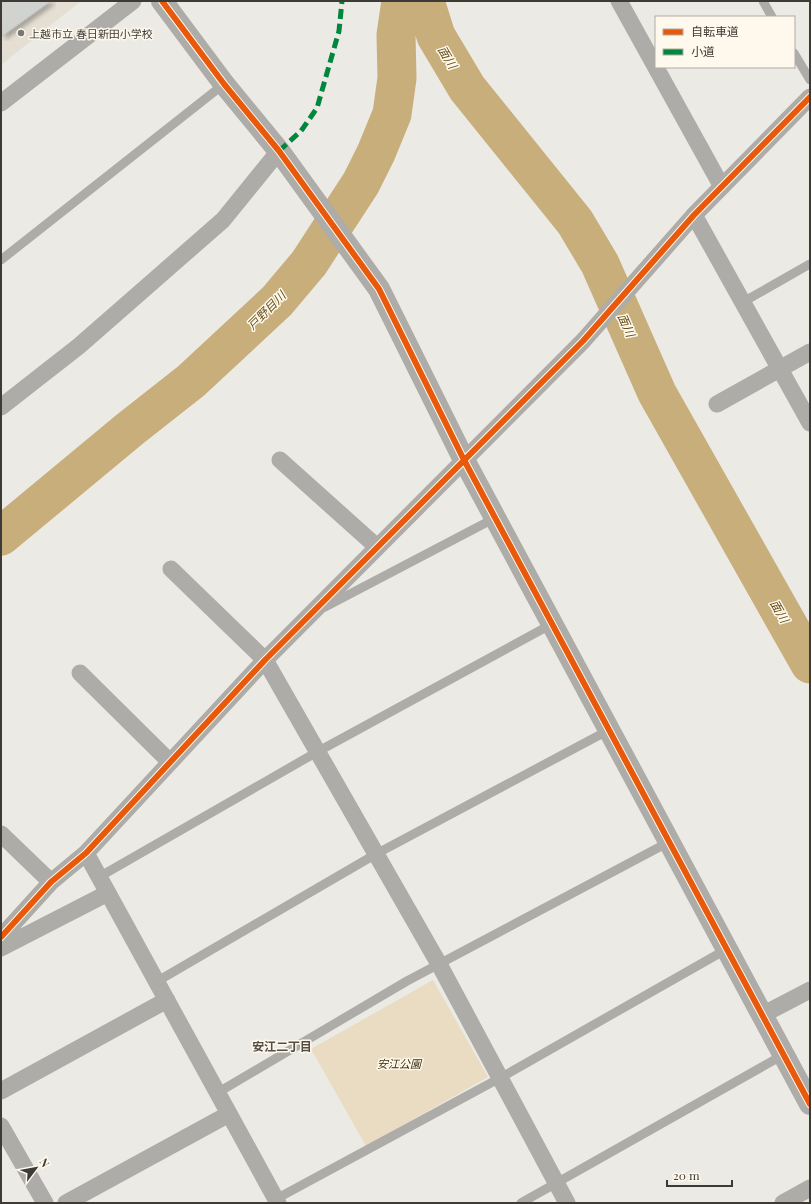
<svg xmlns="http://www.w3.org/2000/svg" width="811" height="1204" font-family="'Playfair Display','Noto Sans JP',serif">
<defs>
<filter id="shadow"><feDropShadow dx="4.5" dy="2.5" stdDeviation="2" flood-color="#0004"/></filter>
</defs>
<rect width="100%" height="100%" fill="#eceae4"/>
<path fill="#e5dfd3" d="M1 1H81L1 65Z"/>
<path fill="#e9dcc2" d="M433 980 488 1077 366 1146 311 1049Z"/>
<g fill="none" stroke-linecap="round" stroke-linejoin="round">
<path stroke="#c7ae7a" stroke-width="39" d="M425 1 436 36 467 88 575 222 600 264 657 393 810 664
M1 536 130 429 191 381 277 301 309 263 361 183 376 153 392 114 397 78 396 35 401 1"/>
</g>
<path fill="#d1d3d1" stroke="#bbbcba" filter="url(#shadow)" d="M1 1H51L1 37Z"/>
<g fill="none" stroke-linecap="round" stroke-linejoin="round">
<path stroke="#adaca8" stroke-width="9" d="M763 1 772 17
M794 53 810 80
M1 260 224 84
M743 302 810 264
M325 607 495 518
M99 877 317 752 552 624
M156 982 376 854 609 730
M217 1093 407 981 669 842
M276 1199 500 1078 727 949
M521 1203 783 1055"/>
<path stroke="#adaca8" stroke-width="17" d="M619 1 722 187
M1 103 133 1
M694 215 810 423
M717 404 810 352
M1 407 79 346 223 220 279 151
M280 460 377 547
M171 569 265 660 439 964 567 1203
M80 673 170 762
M1 834 51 882
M86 853 278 1203
M1 937 51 882 86 853 265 660 583 341 694 215 810 97
M1 948 108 893
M762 1015 810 990
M1 1091 167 1000
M1 1126 45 1203
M66 1203 229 1114
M783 1203 810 1188"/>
<path stroke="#adaca8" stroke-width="22" d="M162 1 224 84 279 151 379 289 464 460 810 1104"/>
<path stroke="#00873e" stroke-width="5" stroke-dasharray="10 5" stroke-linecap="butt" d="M279 151 301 131 317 108 339 31 342 1"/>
<defs>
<path id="cycleway" d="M162 1 224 84 279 151 379 289 464 460 810 1104
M1 937 51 882 86 853 265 660 583 341 694 215 810 97"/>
</defs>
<use href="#cycleway" stroke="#fef8ed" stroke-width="8"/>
<use href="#cycleway" stroke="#e8590c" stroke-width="6"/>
</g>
<circle fill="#7b7874" stroke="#fef8ed" stroke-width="1.5" cx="21" cy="33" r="4"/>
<g text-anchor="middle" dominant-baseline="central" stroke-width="3" stroke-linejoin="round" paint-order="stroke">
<g font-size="11" fill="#3e3b37" stroke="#fef8ed" text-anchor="start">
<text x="29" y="33">上越市立 春日新田小学校</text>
</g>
<g font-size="11" font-style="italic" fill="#3b2d0c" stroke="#fef8ed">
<text x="399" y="1063">安江公園</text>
</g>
<g font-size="12" font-style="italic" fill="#684f18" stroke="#fef8ed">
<text transform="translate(448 57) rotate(59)">面川</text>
<text transform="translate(266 310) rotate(-45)">戸野目川</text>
<text transform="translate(627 325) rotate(66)">面川</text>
<text transform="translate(780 611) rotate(60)">面川</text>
</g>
<g font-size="12" font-weight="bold" fill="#544f46" stroke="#fef8ed">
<text x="282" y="1046">安江二丁目</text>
</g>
</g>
<rect width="811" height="1204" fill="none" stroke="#3e3b37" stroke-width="4"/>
<rect x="655" y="16" width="140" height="52" fill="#fef8ed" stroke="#b1aca4"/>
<rect x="663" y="29" width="20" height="6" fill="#e8590c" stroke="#b1aca4"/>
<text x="691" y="36" font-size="12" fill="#3e3b37">自転車道</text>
<rect x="663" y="49" width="20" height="6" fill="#00873e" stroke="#b1aca4"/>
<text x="691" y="56" font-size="12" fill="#3e3b37">小道</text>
<g transform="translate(36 1168) rotate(58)" stroke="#fef8ed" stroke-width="3" paint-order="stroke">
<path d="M0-3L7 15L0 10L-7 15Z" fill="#3e3b37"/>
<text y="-6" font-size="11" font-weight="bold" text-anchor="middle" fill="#3e3b37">N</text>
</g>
<path d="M667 1180v6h65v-6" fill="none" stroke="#3e3b37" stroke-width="2"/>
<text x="673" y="1180" font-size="12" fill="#3e3b37" stroke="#fef8ed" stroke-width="3" paint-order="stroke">20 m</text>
</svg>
